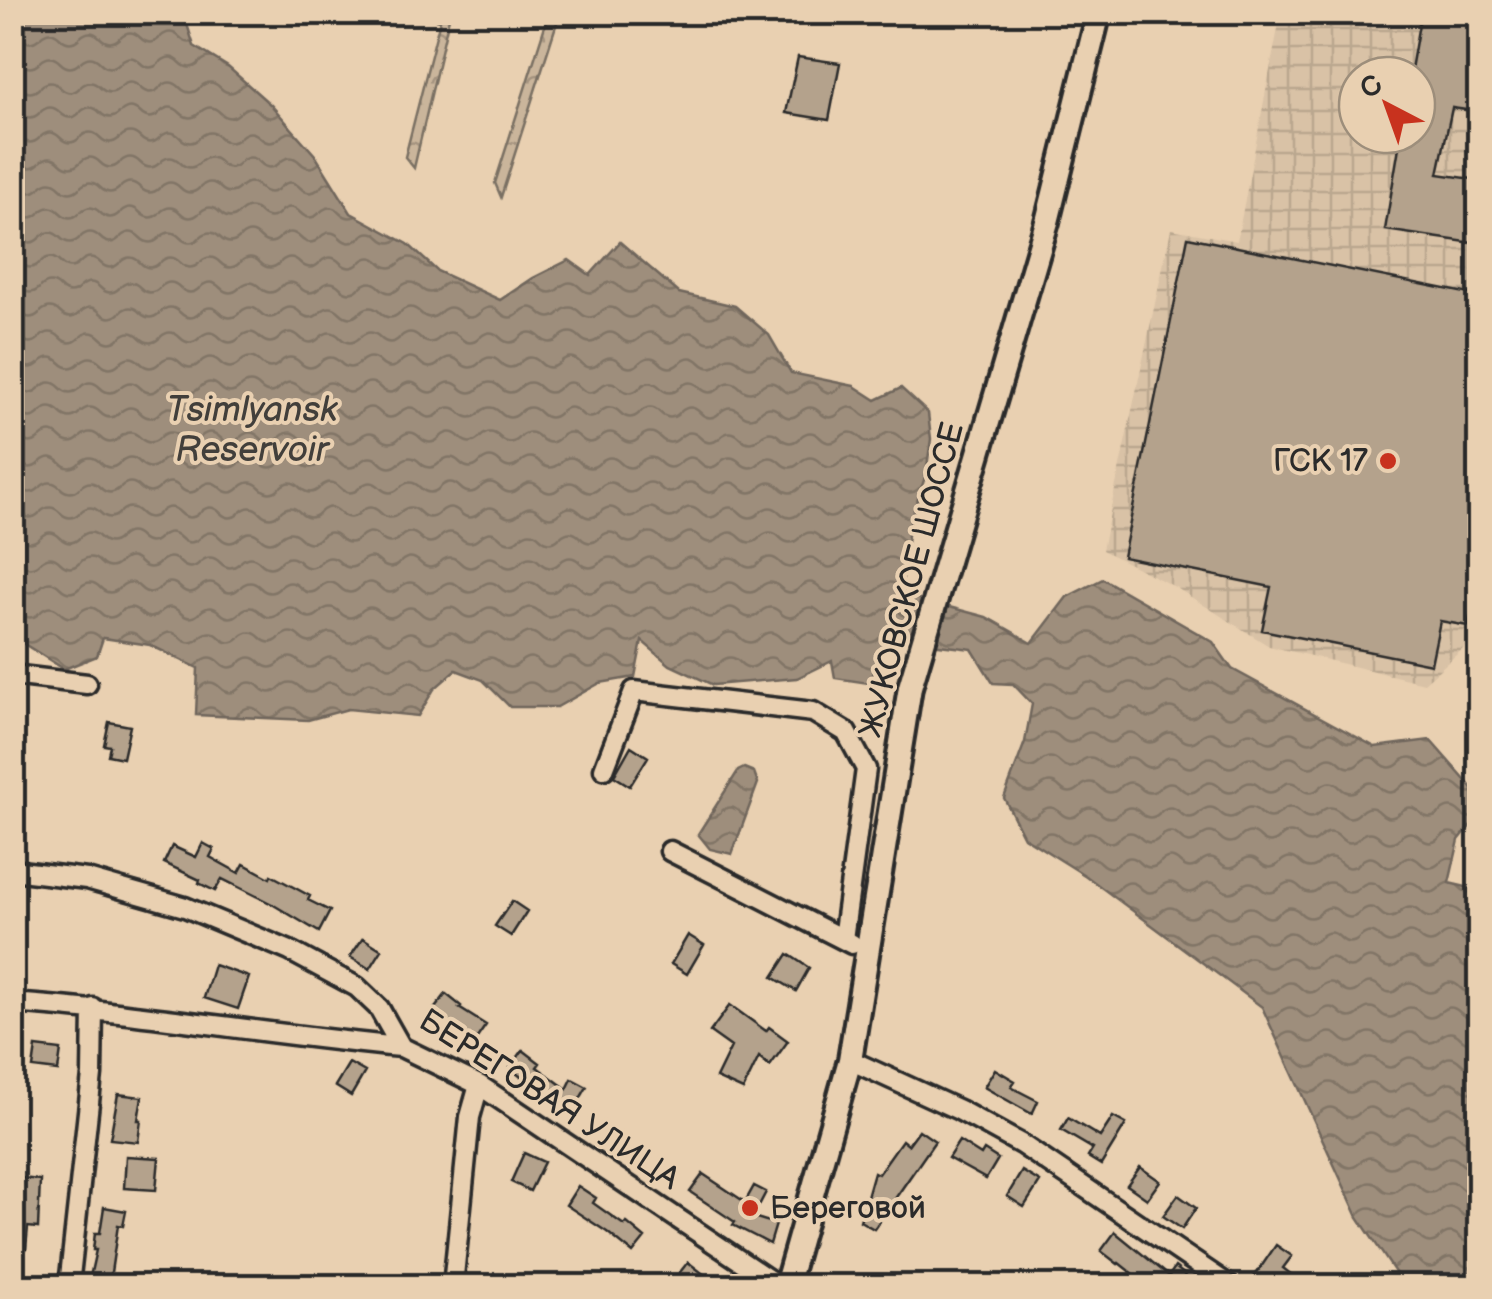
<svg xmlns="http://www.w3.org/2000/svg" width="1492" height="1299" font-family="'Balsamiq Sans',sans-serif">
<defs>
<pattern id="industrial-grid" width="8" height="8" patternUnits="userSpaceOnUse" patternTransform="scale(2.5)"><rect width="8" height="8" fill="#d9c2a6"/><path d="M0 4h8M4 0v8" fill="none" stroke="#baa78f"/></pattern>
<pattern id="forest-crowns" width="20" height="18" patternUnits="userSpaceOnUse" patternTransform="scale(2.5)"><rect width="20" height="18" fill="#cab59b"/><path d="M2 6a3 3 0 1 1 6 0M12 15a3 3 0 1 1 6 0" fill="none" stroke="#a4937f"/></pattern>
<pattern id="water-waves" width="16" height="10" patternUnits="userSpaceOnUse" patternTransform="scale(2.5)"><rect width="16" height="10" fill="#9e8e7c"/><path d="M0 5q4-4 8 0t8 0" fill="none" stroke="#817466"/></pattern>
</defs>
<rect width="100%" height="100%" fill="#e9d0b1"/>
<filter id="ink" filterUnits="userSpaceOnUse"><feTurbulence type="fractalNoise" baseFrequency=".01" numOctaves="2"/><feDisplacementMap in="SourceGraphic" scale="20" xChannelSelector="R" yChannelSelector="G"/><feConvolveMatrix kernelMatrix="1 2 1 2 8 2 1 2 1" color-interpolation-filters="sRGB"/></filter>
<g filter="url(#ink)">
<path fill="url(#industrial-grid)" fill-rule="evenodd" d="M1281 13H1479V635L1424 683 1269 646 1175 587 1102 550 1171 229 1237 241ZM1357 75H1417V135H1357Z"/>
<path fill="url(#forest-crowns)" stroke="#7a7063" stroke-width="2.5" d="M410 13H450L414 168 405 157 440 20Z
M549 13 559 16 501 197 495 183Z"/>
<path fill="url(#water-waves)" stroke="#70665c" stroke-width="2.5" d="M13 13H175L186 21 194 46 228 67 271 105 315 155 351 213 408 244 437 271 500 300 533 278 569 260 590 275 620 242 679 293 735 306 769 335 791 373 854 386 876 400 901 388 928 413 931 439 926 474 909 526 902 585 912 597 986 617 1032 643 1067 597 1103 579 1213 642 1232 669 1375 747 1430 740 1479 796V815L1459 840 1449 883 1479 890V1286H1404L1358 1217 1262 1007 1086 876 1024 837 1004 798 1025 742 1032 704 1013 684 993 683 972 649 889 639 868 683 835 678 832 661 797 678 713 685 670 665 642 641 635 677 600 683 557 707H510L483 680 456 670 434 689 418 716 348 709 308 720 196 715 198 668 150 645 103 638 97 656 64 669 13 637Z
M744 768 754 772 758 783 732 854 710 849 698 834 738 771Z"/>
<path fill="#b4a28c" stroke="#2b2b2b" stroke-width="2.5" d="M1421 12H1480V112L1452 108 1438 174 1480 180V244L1385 230 1401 135H1417V75H1410Z
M798 57 840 63 829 120 786 113Z
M1188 237 1480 296V568L1468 626 1440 621 1431 664 1262 630 1271 587 1123 557Z
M109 722 130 726 123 758 108 755 110 746 104 745Z
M631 746 648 757 630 786 614 776Z
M203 843 214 849 210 857 239 873 244 864 270 878 271 875 310 896 308 900 330 911 319 932 272 904 222 879 215 891 199 883 200 880 164 863 172 846 196 857Z
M512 901 527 911 511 936 495 926Z
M688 935 704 945 687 974 671 964Z
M363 938 382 950 370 969 350 957Z
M788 954 809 968 796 991 773 977Z
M214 965 249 977 238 1009 204 998Z
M446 994 461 1006 459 1008 486 1025 475 1041 432 1012Z
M730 1005 766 1031 769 1027 788 1041 770 1066 759 1057 743 1090 716 1078 731 1047 710 1032Z
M36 1047 61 1050 58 1071 33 1068Z
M523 1050 540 1063 537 1067 567 1089 572 1079 587 1087 574 1109 558 1100 529 1078 526 1081 510 1068Z
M349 1063 365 1072 351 1096 335 1086Z
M995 1069 1015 1081 1011 1087 1038 1101 1032 1114 984 1087Z
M118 1094 142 1097 138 1120H141L138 1142 110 1139Z
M1113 1117 1126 1124 1101 1165 1088 1157 1093 1149 1061 1130 1068 1118 1100 1137Z
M919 1130 935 1141 874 1229 860 1221 874 1172 878 1174 902 1140 908 1145Z
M959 1141 981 1155 984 1150 998 1159 986 1179 948 1158Z
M524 1153 544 1162 530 1191 511 1182Z
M126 1156 159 1158 156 1190 124 1188Z
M1140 1167 1160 1181 1147 1199 1127 1185Z
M1022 1171 1040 1182 1024 1207 1007 1196Z
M703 1174 745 1202 754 1186 766 1192 753 1217 776 1224 770 1244 733 1225 735 1222 690 1192Z
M22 1178 40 1180 38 1228 28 1227 26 1249 12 1248V1213H18Z
M578 1186 596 1198 593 1203 624 1225 626 1222 645 1238 633 1253 607 1232 566 1205Z
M1178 1195 1196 1208 1182 1229 1163 1216Z
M104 1207 126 1211 123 1226 118 1225 109 1286H88L96 1250H93L95 1233H100Z
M1115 1232 1169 1276 1175 1267 1185 1275 1178 1284 1182 1286H1148L1119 1263 1118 1264 1101 1251Z
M1276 1245 1292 1256 1283 1268 1306 1286H1248Z
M688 1262 706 1276 698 1286H669Z"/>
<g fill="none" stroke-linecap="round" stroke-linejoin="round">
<defs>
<path id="street" d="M12 675 87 684
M604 769 634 691 813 712 846 732 866 769 843 939
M670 851 852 944
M12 870 87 879 185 907 290 951 357 987 379 1008 401 1047 479 1085 778 1286
M12 1003C143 1012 271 1035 401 1047
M850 1060 959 1110 1021 1144 1230 1286
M69 1286 92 1075 93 1008
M453 1286 470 1117 479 1085"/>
<path id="secondary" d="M786 1286 850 1060 910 687 1047 222 1099 12"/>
</defs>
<use href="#street" stroke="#2b2b2b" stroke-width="25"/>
<use href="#secondary" stroke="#2b2b2b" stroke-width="30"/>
<use href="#street" stroke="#e9d0b1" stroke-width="18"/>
<use href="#secondary" stroke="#e9d0b1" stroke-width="22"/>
</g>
</g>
<g fill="#c8321e" stroke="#e9d0b1" stroke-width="4">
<circle cx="1388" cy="461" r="10"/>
<circle cx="750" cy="1208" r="10"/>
</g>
<g text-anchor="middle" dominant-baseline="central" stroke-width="8" stroke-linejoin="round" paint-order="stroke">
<g font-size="32" fill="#2b2b2b" stroke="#e9d0b1" text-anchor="end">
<text x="1368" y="461">ГСК 17</text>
<text x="770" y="1208" text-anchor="start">Береговой</text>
</g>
<g font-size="32" fill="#2b2b2b" stroke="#e9d0b1">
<text transform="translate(912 580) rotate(-75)">ЖУКОВСКОЕ ШОССЕ</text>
<text transform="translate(549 1100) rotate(33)">БЕРЕГОВАЯ УЛИЦА</text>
</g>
<g font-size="35" font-style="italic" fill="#423f3b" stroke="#e9d0b1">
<text x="252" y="410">Tsimlyansk<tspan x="252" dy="40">Reservoir</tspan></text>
</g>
</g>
<rect width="1492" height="1299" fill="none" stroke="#e9d0b1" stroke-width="50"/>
<rect x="25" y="25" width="1442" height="1249" fill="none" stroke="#2b2b2b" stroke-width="4" filter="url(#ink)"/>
<g transform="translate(1387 105) rotate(319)"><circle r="48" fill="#e9d0b1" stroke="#9d8e7b" stroke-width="2.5"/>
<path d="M0-8L18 38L0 25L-18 38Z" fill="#c8321e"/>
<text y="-15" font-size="28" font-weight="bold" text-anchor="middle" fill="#2b2b2b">С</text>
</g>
</svg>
